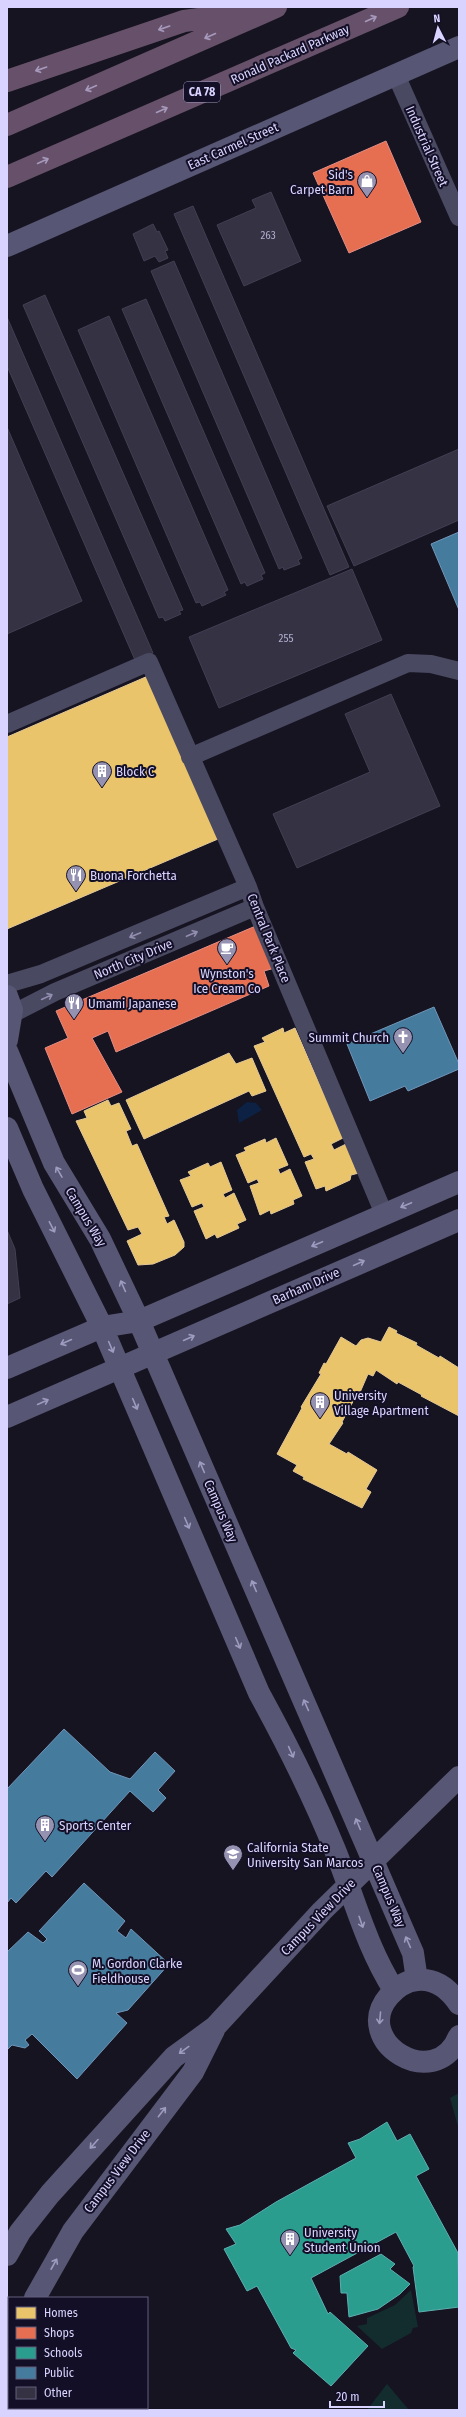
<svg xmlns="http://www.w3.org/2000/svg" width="466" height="2417" font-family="'Fira Sans Condensed',sans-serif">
<rect width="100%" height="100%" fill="#161421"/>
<path fill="#132c2d" d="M459 2093V2130L450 2098Z
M411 2290 418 2327 413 2328 411 2333 382 2349 357 2326 367 2324V2318L395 2305Z
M387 2384 409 2410H367Z"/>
<path fill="#0d2144" d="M247 1102 256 1103 262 1110 239 1123 237 1110Z"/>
<path fill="#e9c46a" stroke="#e4c997" d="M148 676 218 839 7 929V737Z
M283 1028 284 1033 295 1028 343 1138 331 1144 334 1150 346 1144 359 1173 351 1175 350 1180 326 1191 325 1186 316 1189 305 1162 314 1159 311 1154 304 1157 254 1046 265 1042 262 1038Z
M229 1053 236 1064 252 1058 266 1091 252 1096 249 1091 144 1139 126 1100Z
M108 1100 111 1106 119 1103 131 1129 126 1131 132 1146 137 1144 169 1216 164 1217 167 1224 174 1220 184 1242V1247L175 1255 153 1264 138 1265 127 1241 142 1234 138 1227 128 1230 76 1121 87 1118 84 1111Z
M276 1138 288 1165 278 1169 280 1174 290 1169 302 1196 293 1200 294 1204 271 1214 270 1210 260 1215 250 1186 259 1183 257 1179 248 1183 236 1155 246 1151 244 1148 265 1139 266 1143Z
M221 1162 232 1190 223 1194 225 1198 234 1193 246 1220 237 1224 239 1228 217 1238 215 1234 206 1239 194 1211 204 1207 202 1203 192 1207 180 1180 191 1176 188 1172 208 1163 210 1167Z
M389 1327 397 1331 396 1333 417 1343 416 1345 439 1358 440 1356 459 1368V1416L421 1396 422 1395 398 1382 397 1384 376 1370 373 1376 368 1374 358 1397 356 1396 342 1422 343 1423 329 1444 347 1454 348 1452 377 1470 366 1489 371 1492 362 1508 303 1479 304 1477 293 1471 297 1465 277 1454 302 1408 301 1407 321 1374 319 1373 324 1363 326 1364 341 1337 356 1346 361 1340 368 1338 381 1342Z"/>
<path fill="#e76f51" stroke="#e38d85" d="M386 141 421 222 349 253 313 173Z
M258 925 275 968 264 971 269 986 116 1052 108 1031 92 1038 122 1092 72 1114 45 1048 68 1038 56 1011Z"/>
<path fill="#2a9d8f" stroke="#5eaeb1" d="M387 2122 397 2141 410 2134 429 2169 416 2176 458 2253 459 2307 419 2312 413 2267 414 2266 396 2232 311 2278 328 2314 330 2312 368 2346 331 2386 293 2353 296 2350 291 2348 257 2286 247 2291 224 2249 236 2244 226 2229 240 2225 276 2202 356 2158 348 2143 360 2139Z
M381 2254 395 2264 390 2269 410 2284 400 2294 378 2309 349 2317 347 2293H341L340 2276Z
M66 2408H86L87 2410H66Z"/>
<path fill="#457b9d" stroke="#7196ba" d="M459 532V610L431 544Z
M434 1007 459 1064V1069L408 1091 405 1086 370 1101 347 1044Z
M64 1729 110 1772 130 1779 155 1752 175 1771 158 1790 166 1798 153 1812 130 1791 52 1877 46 1871 16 1903 11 1898 7 1903V1789Z
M84 1883 125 1921 117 1931 126 1938 131 1929 169 1964 128 2010 116 2013 127 2023 77 2079 32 2034 25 2040 29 2045 25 2048 12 2045 7 2050V1952L28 1932 43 1943 47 1939 39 1931Z"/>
<path fill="#343243" stroke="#433f54" d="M271 192 301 261 244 286 217 225 256 208 252 200Z
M193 206 349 567 330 575 174 214Z
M153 224 157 232 159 231 168 250 165 251 168 258 159 262 155 256 144 261 133 234Z
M174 261 302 558 298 560 300 564 284 570 283 567 279 569 151 271Z
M45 295 183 610 179 611 181 614 165 621 163 617 159 618 23 305Z
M146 299 265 573 261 575 263 579 247 586 245 582 241 584 122 309Z
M109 316 228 590 224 592 226 595 202 606 200 602 196 603 78 330Z
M7 317 153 653 135 660 7 366Z
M7 427 82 601 7 634Z
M459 449V520L354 566 327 506Z
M352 569 382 640 219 708 189 637Z
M391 694 440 806 297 868 273 814 370 772 345 714Z
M7 1230 15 1249 20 1298 7 1304Z"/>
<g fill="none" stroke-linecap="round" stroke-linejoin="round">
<path stroke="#4a4962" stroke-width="18" d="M396 75 459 217
M7 724 149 662 248 887 255 907 384 1214
M190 757 408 663 431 664 459 671
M7 984 41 974 248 887
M12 1014 55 992 255 907"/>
<path stroke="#575674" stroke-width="22" d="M7 246 459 47
M7 996 12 1010 7 1040
M7 1051 54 1163 100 1239 139 1321 413 1953 417 1980
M7 1128 33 1189 102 1327 259 1693C287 1744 313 1796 335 1850 354 1897 366 1946 394 1990
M7 1368 102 1327 139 1321 459 1182
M7 1417 459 1220
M459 2004C449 1989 436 1978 417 1980 405 1981 396 1988 389 1996 350 2042 436 2094 459 2036
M7 2255 20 2232 50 2194 174 2057 215 2027 322 1911 459 1777
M35 2298 73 2231 193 2072 214 2030
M7 2363 9 2358"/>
<path stroke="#67516a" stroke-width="22" d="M7 81 184 21 245 13
M7 125 276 7
M7 177 398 7"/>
</g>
<defs><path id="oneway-shaft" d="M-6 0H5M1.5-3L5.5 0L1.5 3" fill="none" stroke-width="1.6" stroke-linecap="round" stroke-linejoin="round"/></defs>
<g stroke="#a699bc">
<use href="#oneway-shaft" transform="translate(371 19) rotate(-24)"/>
<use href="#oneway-shaft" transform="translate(164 28) rotate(161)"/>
<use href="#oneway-shaft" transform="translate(210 36) rotate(156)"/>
<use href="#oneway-shaft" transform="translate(41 69) rotate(161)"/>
<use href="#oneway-shaft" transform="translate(91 88) rotate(156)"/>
<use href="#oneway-shaft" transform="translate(162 110) rotate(-24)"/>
<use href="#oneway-shaft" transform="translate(43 161) rotate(-24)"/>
</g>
<g stroke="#928eb0">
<use href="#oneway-shaft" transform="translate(192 934) rotate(-23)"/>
<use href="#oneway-shaft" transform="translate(135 935) rotate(157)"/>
<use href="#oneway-shaft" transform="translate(47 997) rotate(-25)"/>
</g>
<g stroke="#9e9bc0">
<use href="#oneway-shaft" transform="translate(59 1172) rotate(-120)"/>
<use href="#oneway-shaft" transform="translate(406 1205) rotate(157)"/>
<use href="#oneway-shaft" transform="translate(52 1227) rotate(63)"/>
<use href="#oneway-shaft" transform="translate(317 1244) rotate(157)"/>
<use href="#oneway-shaft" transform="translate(359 1263) rotate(-24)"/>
<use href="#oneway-shaft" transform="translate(123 1286) rotate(-114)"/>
<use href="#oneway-shaft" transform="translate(189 1338) rotate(-24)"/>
<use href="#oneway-shaft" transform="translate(66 1342) rotate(156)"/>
<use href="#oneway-shaft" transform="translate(111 1347) rotate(67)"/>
<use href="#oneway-shaft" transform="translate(43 1402) rotate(-24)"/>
<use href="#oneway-shaft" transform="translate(135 1404) rotate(67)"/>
<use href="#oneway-shaft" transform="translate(202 1467) rotate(-113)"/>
<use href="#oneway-shaft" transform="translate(187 1523) rotate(67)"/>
<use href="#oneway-shaft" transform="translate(254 1586) rotate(-113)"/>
<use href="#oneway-shaft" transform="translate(238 1643) rotate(67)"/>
<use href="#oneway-shaft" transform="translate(306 1705) rotate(-114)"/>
<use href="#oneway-shaft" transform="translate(291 1752) rotate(66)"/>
<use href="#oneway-shaft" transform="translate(358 1824) rotate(-113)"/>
<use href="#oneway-shaft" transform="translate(361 1922) rotate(71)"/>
<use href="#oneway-shaft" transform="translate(408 1942) rotate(-114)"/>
<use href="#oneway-shaft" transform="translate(380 2018) rotate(95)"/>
<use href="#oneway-shaft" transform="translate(184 2050) rotate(144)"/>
<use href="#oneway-shaft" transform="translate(162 2112) rotate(-52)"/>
<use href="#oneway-shaft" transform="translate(94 2144) rotate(132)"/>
<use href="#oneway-shaft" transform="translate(54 2264) rotate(-61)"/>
</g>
<defs>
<symbol id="shop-pin" viewBox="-11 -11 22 30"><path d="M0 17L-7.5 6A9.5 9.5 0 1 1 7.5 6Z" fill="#9591b1" stroke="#130f26"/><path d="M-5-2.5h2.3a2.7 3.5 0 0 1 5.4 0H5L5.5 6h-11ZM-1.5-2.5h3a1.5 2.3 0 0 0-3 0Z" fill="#fff"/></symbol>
<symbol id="building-pin" viewBox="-11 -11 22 30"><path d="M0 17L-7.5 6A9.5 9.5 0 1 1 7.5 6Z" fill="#9591b1" stroke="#130f26"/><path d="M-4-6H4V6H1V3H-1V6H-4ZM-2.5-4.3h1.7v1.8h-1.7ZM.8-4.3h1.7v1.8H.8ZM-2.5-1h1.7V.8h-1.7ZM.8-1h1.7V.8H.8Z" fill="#fff"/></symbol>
<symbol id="restaurant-pin" viewBox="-11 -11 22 30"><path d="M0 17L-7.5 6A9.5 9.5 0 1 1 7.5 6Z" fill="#9591b1" stroke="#130f26"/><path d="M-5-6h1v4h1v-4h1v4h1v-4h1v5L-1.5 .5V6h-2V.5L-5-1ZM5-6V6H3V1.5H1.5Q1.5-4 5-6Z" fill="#fff"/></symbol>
<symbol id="cafe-pin" viewBox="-11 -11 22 30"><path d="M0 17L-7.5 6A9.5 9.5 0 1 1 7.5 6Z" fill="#9591b1" stroke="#130f26"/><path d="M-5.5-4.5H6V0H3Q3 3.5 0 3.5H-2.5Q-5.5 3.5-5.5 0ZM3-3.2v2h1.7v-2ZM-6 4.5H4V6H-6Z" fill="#fff"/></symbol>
<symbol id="church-pin" viewBox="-11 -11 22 30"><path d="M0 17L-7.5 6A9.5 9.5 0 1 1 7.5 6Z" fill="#9591b1" stroke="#130f26"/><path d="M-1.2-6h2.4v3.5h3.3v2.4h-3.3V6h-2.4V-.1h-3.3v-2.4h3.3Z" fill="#fff"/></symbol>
<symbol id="university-pin" viewBox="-11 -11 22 30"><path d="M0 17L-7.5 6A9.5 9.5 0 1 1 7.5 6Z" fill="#9591b1" stroke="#130f26"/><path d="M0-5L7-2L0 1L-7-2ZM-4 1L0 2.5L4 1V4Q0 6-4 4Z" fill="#fff"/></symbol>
<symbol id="stadium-pin" viewBox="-11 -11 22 30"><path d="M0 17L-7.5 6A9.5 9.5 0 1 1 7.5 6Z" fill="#9591b1" stroke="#130f26"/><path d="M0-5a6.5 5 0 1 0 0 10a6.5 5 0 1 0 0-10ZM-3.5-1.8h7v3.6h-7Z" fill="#fff"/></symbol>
</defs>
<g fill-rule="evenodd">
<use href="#shop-pin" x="356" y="170" width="22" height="30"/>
<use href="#building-pin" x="91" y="760" width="22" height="30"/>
<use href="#restaurant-pin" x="65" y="864" width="22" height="30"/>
<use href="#cafe-pin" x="216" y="937" width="22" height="30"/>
<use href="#restaurant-pin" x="63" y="992" width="22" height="30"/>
<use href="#church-pin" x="392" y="1026" width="22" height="30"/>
<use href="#building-pin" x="309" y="1391" width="22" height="30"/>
<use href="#building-pin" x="34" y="1814" width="22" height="30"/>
<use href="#university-pin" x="222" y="1843" width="22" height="30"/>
<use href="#stadium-pin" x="67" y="1959" width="22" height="30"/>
<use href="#building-pin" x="279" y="2228" width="22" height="30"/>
</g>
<g text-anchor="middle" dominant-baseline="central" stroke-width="4" stroke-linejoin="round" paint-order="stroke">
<g font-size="11" fill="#b0acd0">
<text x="268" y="235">263</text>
<text x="286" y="638">255</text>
</g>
<rect fill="#130f26" stroke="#9e99be" stroke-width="1" x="184" y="82" width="36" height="20" rx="3"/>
<g font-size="12" font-weight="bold" fill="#d9d4ff">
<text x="202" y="92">CA 78</text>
</g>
<g font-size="13" fill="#d9d4ff" stroke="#130f26">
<text transform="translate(290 54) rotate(-24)">Ronald Packard Parkway</text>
<text transform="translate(233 146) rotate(-24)">East Carmel Street</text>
<text transform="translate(427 146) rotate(66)">Industrial Street</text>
<text transform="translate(269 938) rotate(68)">Central Park Place</text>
<text transform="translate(133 959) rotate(-23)">North City Drive</text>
<text transform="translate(86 1217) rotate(59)">Campus Way</text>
<text transform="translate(306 1286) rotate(-24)">Barham Drive</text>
<text transform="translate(221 1511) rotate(67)">Campus Way</text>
<text transform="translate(389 1896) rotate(67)">Campus Way</text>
<text transform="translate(318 1917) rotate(-46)">Campus View Drive</text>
<text transform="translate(117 2171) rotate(-53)">Campus View Drive</text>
</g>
<g font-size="13" fill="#d9d4ff" stroke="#130f26" text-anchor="start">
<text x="353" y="174" text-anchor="end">Sid's<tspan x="353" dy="15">Carpet Barn</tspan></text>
<text x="116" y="771">Block C</text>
<text x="90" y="875">Buona Forchetta</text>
<text x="227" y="973" text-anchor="middle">Wynston's<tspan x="227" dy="15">Ice Cream Co</tspan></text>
<text x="88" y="1003">Umami Japanese</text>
<text x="389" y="1037" text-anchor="end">Summit Church</text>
<text x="334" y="1395">University<tspan x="334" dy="15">Village Apartment</tspan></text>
<text x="59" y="1825">Sports Center</text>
<text x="247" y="1847">California State<tspan x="247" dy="15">University San Marcos</tspan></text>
<text x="92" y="1963">M. Gordon Clarke<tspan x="92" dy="15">Fieldhouse</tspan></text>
<text x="304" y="2232">University<tspan x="304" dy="15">Student Union</tspan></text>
</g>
</g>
<rect width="466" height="2417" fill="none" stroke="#d9d4ff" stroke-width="16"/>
<rect x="8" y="2297" width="140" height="112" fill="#130f26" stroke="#625e7d"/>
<rect x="16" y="2307" width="20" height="12" fill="#e9c46a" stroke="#625e7d"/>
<text x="44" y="2317" font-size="12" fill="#d9d4ff">Homes</text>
<rect x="16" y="2327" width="20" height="12" fill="#e76f51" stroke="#625e7d"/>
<text x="44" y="2337" font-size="12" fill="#d9d4ff">Shops</text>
<rect x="16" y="2347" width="20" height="12" fill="#2a9d8f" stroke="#625e7d"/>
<text x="44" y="2357" font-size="12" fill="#d9d4ff">Schools</text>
<rect x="16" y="2367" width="20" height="12" fill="#457b9d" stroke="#625e7d"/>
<text x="44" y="2377" font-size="12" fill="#d9d4ff">Public</text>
<rect x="16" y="2387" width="20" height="12" fill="#343243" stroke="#625e7d"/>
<text x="44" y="2397" font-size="12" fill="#d9d4ff">Other</text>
<g transform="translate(438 28) rotate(354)" stroke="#130f26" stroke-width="3" paint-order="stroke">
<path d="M0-3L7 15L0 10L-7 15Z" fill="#d9d4ff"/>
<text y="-6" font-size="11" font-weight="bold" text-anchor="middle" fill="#d9d4ff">N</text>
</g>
<path d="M330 2401v6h54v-6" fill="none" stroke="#d9d4ff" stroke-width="2"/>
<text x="336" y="2401" font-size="12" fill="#d9d4ff" stroke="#130f26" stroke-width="3" paint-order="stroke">20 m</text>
</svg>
